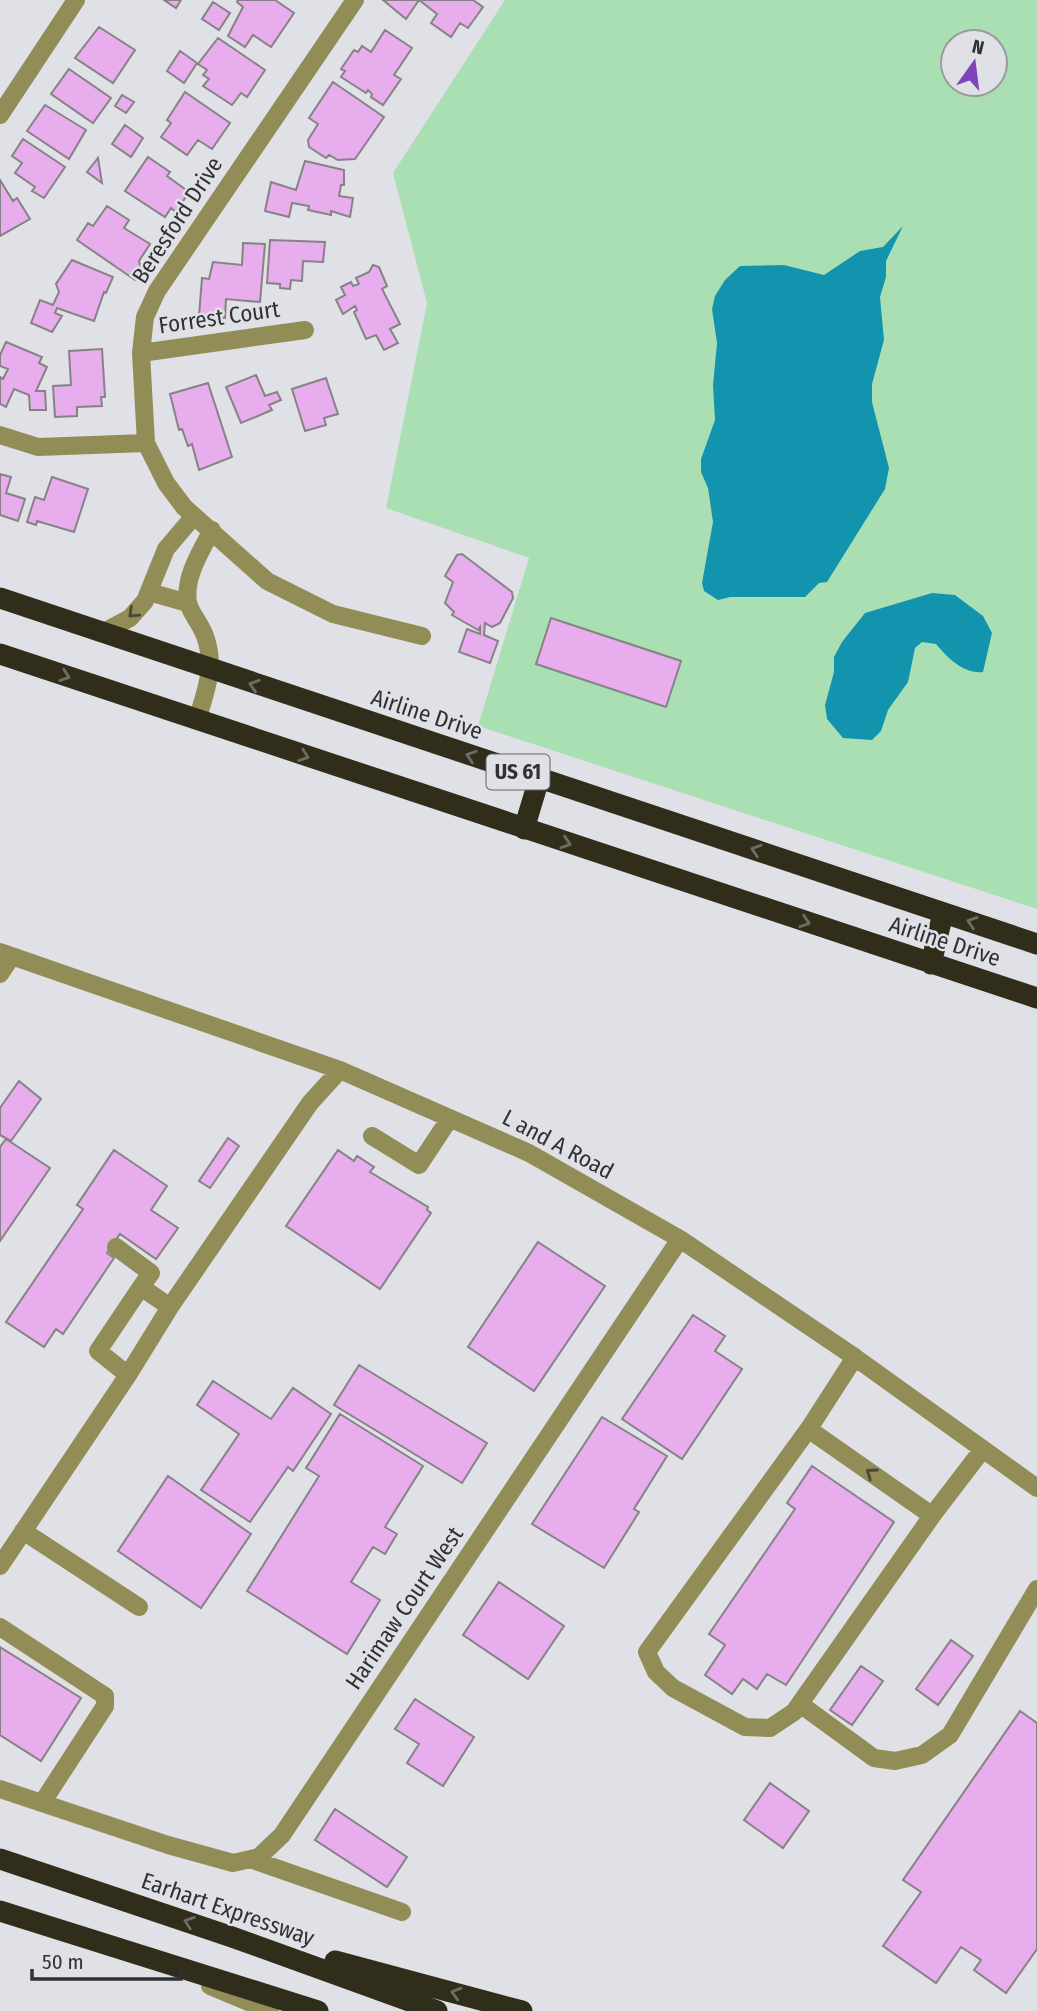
<svg xmlns="http://www.w3.org/2000/svg" width="1037" height="2011" font-family="'Fira Sans Condensed',sans-serif">
<rect width="100%" height="100%" fill="#dfe1e7"/>
<path fill="#aadfb4" fill-rule="evenodd" d="M505 0H1037V909L478 726 529 558 386 508 427 303 393 173ZM953 42H995V84H953Z"/>
<path fill="#1394ae" d="M903 226 886 261V277L880 297 884 340 872 384V402L889 468 885 489 827 582 819 583 805 597H730L718 600 704 591 702 583 713 522 708 488 701 472V459L715 420 713 385 717 343 712 309 715 296 725 280 740 266 784 265 824 275 860 251 883 247Z
M932 593 955 595 983 616 992 633 983 672C963 674 948 658 936 644L922 642 915 648 908 682 888 710 881 731 872 740 843 738 827 719 825 705 834 672V657L842 642 865 613Z"/>
<path fill="#e8adec" stroke="#868286" stroke-width="2" d="M164 0H181L176 8Z
M238 0H275L294 13 271 47 253 35 245 47 228 36 243 7 237 2Z
M383 0H473L483 7 468 28 460 23 451 37 431 23 437 14 419 0 406 19Z
M213 2 230 13 219 30 202 19Z
M99 27 135 50 113 83 75 58Z
M385 30 412 48 394 75 401 79 383 105 371 97 372 94 368 90 366 93 341 77 345 71 341 69 354 50 358 52 362 46 371 52Z
M218 38 265 70 247 97 241 93 232 105 203 86 209 79 203 75 207 70 198 64Z
M180 51 197 63 184 83 167 71Z
M69 69 111 98 93 123 51 94Z
M333 82 384 117 355 159 338 160 329 155 326 158 309 147 308 140 318 124 309 118Z
M185 92 230 123 212 149 198 140 187 155 161 137 171 123 167 120Z
M122 95 134 102 126 113 115 106Z
M45 105 86 130 69 159 27 131Z
M125 125 143 138 131 157 112 144Z
M23 139 65 167 44 198 32 191 35 187 15 173 22 163 12 156Z
M148 157 170 172 167 176 189 192 176 212 171 208 165 217 125 191Z
M98 158 102 183 87 172Z
M305 161 344 170V185H341L339 196 353 198 350 217 331 211V215L308 210 309 206 292 203 289 217 265 211 271 182 296 190Z
M0 180 13 201 17 198 30 219 0 236Z
M107 206 129 220 124 228 150 244 139 261 142 271 135 280 77 240 88 223 93 226Z
M270 240 325 242 323 262 303 261 302 281 291 280 290 289 280 288V284L267 283Z
M243 243 265 244 260 302 226 299 225 318 199 316 202 278 209 279 213 262 242 265Z
M72 260 113 277 106 293 104 292 94 321 57 308 55 313 62 316 52 332 31 323 40 300 53 305 59 292 56 284Z
M373 265 379 267 387 286 382 289 400 324 390 329 398 343 384 350 376 335 366 339 354 312 357 310 355 306 343 314 336 300 345 295 341 287 351 282 353 286 359 284 356 278 369 272Z
M6 342 42 357 39 363 47 367 36 391H45L46 410H30L29 395 14 389 6 407 0 404V377L3 379 8 369 0 366V355Z
M102 349 105 397H101L102 406 77 407V416L55 417 53 386 71 385 69 351Z
M256 375 265 396 277 392 281 400 269 405 272 410 241 423 226 387Z
M326 378 338 414 324 418 326 425 305 431 292 389Z
M208 383 232 457 199 470 192 444 188 446 182 429 179 430 170 394Z
M0 474 11 477 6 493 25 499 18 521 0 515Z
M52 477 88 489 74 532 37 521 36 525 27 522 35 497 44 500Z
M462 554 512 592 513 598 500 623 492 627 485 623 484 635 498 641 490 663 459 652 467 629 480 634V627L478 630 452 615 454 612 445 603 453 582 445 576 457 555Z
M551 618 681 661 666 707 536 664Z
M19 1081 41 1099 11 1141 0 1135V1108Z
M228 1138 239 1146 210 1188 199 1181Z
M6 1139 50 1168 0 1241V1147Z
M114 1150 167 1186 151 1210 178 1228 156 1259 120 1234 107 1253 114 1258 63 1334 56 1329 44 1347 6 1322 83 1209 77 1205Z
M338 1150 354 1161 357 1156 374 1167 370 1172 428 1207 427 1210 431 1213 380 1289 286 1226Z
M538 1242 605 1286 534 1391 468 1347Z
M693 1315 725 1336 715 1351 742 1369 682 1459 622 1419Z
M359 1365 487 1443 462 1483 334 1405Z
M213 1381 271 1419 293 1388 331 1414 293 1471 288 1467 250 1522 201 1490 239 1434 197 1405Z
M340 1414 423 1466 385 1527 397 1534 385 1554 373 1547 351 1582 380 1600 347 1654 247 1591 319 1476 306 1468Z
M602 1417 667 1456 634 1509 639 1512 604 1568 532 1524Z
M812 1466 894 1522 786 1685 767 1674 757 1689 743 1679 732 1694 705 1675 725 1645 709 1634 795 1509 787 1503Z
M168 1476 251 1534 201 1608 118 1551Z
M499 1582 564 1626 528 1679 463 1635Z
M951 1640 973 1656 938 1705 916 1689Z
M0 1647 81 1698 41 1761 0 1735Z
M861 1666 883 1681 852 1725 830 1710Z
M415 1699 474 1737 443 1786 407 1763 419 1744 395 1729Z
M1020 1711 1037 1723V1949L1006 1993 974 1970 981 1960 961 1947 936 1983 883 1946 921 1892 903 1880Z
M770 1783 809 1811 783 1848 744 1820Z
M335 1809 407 1857 387 1887 315 1840Z"/>
<g fill="none" stroke-linecap="round" stroke-linejoin="round">
<path stroke="#928d56" stroke-width="18" d="M355 0 157 291 145 317 141 353 146 443 166 483 184 507 267 581 333 614 422 636
M0 115 76 0
M141 353 305 330
M0 435 38 447 146 443
M149 592 188 603
M102 633 130 618 145 601 166 549 194 516
M197 720C206 691 216 666 205 636 201 624 190 613 188 602 184 577 201 551 212 530
M0 952 340 1070 529 1153 680 1239 853 1356 1037 1488
M0 974 12 956
M372 1136 419 1165 450 1118
M116 1247 151 1273 141 1287
M855 1357 810 1427 811 1431 927 1512 934 1513 983 1449
M128 1375 98 1351 141 1287 170 1307
M810 1427 647 1652 656 1672 673 1688 745 1727 770 1728 794 1712 934 1513
M23 1531 139 1607
M0 1566 128 1375 170 1307 310 1103 340 1070
M0 1627 105 1696V1706L42 1803
M800 1704 874 1758 895 1761 922 1755 950 1735 1037 1589
M0 1789 168 1845 233 1863 259 1857 282 1835 680 1239
M250 1859 402 1912
M210 1986 270 2011"/>
<path stroke="#302e1a" stroke-width="21" d="M0 598 1037 944
M0 654 1037 998
M524 829 539 779
M931 964 943 913
M0 1859 232 1937 437 2011
M0 1911 318 2011
M335 1961 522 2011"/>
</g>
<defs><path id="oneway-chevron" d="M-2-3.5L2.5 0L-2 3.5" fill="none" stroke-width="1.6" stroke-linecap="round" stroke-linejoin="round" transform="scale(1.75)"/></defs>
<g stroke="#48483c">
<use href="#oneway-chevron" transform="translate(133 613) rotate(137)"/>
<use href="#oneway-chevron" transform="translate(871 1473) rotate(-145)"/>
</g>
<g stroke="#6d6d62">
<use href="#oneway-chevron" transform="translate(65 676) rotate(19)"/>
<use href="#oneway-chevron" transform="translate(254 685) rotate(-162)"/>
<use href="#oneway-chevron" transform="translate(304 756) rotate(19)"/>
<use href="#oneway-chevron" transform="translate(471 756) rotate(-162)"/>
<use href="#oneway-chevron" transform="translate(566 843) rotate(18)"/>
<use href="#oneway-chevron" transform="translate(756 850) rotate(-162)"/>
<use href="#oneway-chevron" transform="translate(805 922) rotate(18)"/>
<use href="#oneway-chevron" transform="translate(972 922) rotate(-161)"/>
<use href="#oneway-chevron" transform="translate(189 1922) rotate(-161)"/>
<use href="#oneway-chevron" transform="translate(456 1993) rotate(-164)"/>
</g>
<g text-anchor="middle" dominant-baseline="central" stroke-width="5" stroke-linejoin="round" paint-order="stroke">
<rect fill="#dfe1e7" stroke="#646669" stroke-width="2" x="486.5" y="754.5" width="63" height="35" rx="5"/>
<g font-size="21" font-weight="bold" fill="#303133">
<text x="518" y="772">US 61</text>
</g>
<g font-size="23" fill="#303133" stroke="#dfe1e7">
<text transform="translate(177 220) rotate(-57)">Beresford Drive</text>
<text transform="translate(219 317) rotate(-8)">Forrest Court</text>
<text transform="translate(427 714) rotate(18)">Airline Drive</text>
<text transform="translate(945 941) rotate(18)">Airline Drive</text>
<text transform="translate(558 1144) rotate(28)">L and A Road</text>
<text transform="translate(404 1608) rotate(-56)">Harimaw Court West</text>
<text transform="translate(228 1909) rotate(19)">Earhart Expressway</text>
</g>
</g>
<g transform="translate(974 63) rotate(14)"><circle r="33" fill="#dfe1e7" stroke="#999b9f" stroke-width="2"/>
<path d="M0-5L12 26L0 18L-12 26Z" fill="#7d44bb"/>
<text y="-10" font-size="19" font-weight="bold" text-anchor="middle" fill="#303133">N</text>
</g>
<path d="M32 1969v10h149v-10" fill="none" stroke="#303133" stroke-width="3.5"/>
<text x="42" y="1969" font-size="21" fill="#303133" stroke="#dfe1e7" stroke-width="5" paint-order="stroke">50 m</text>
</svg>
